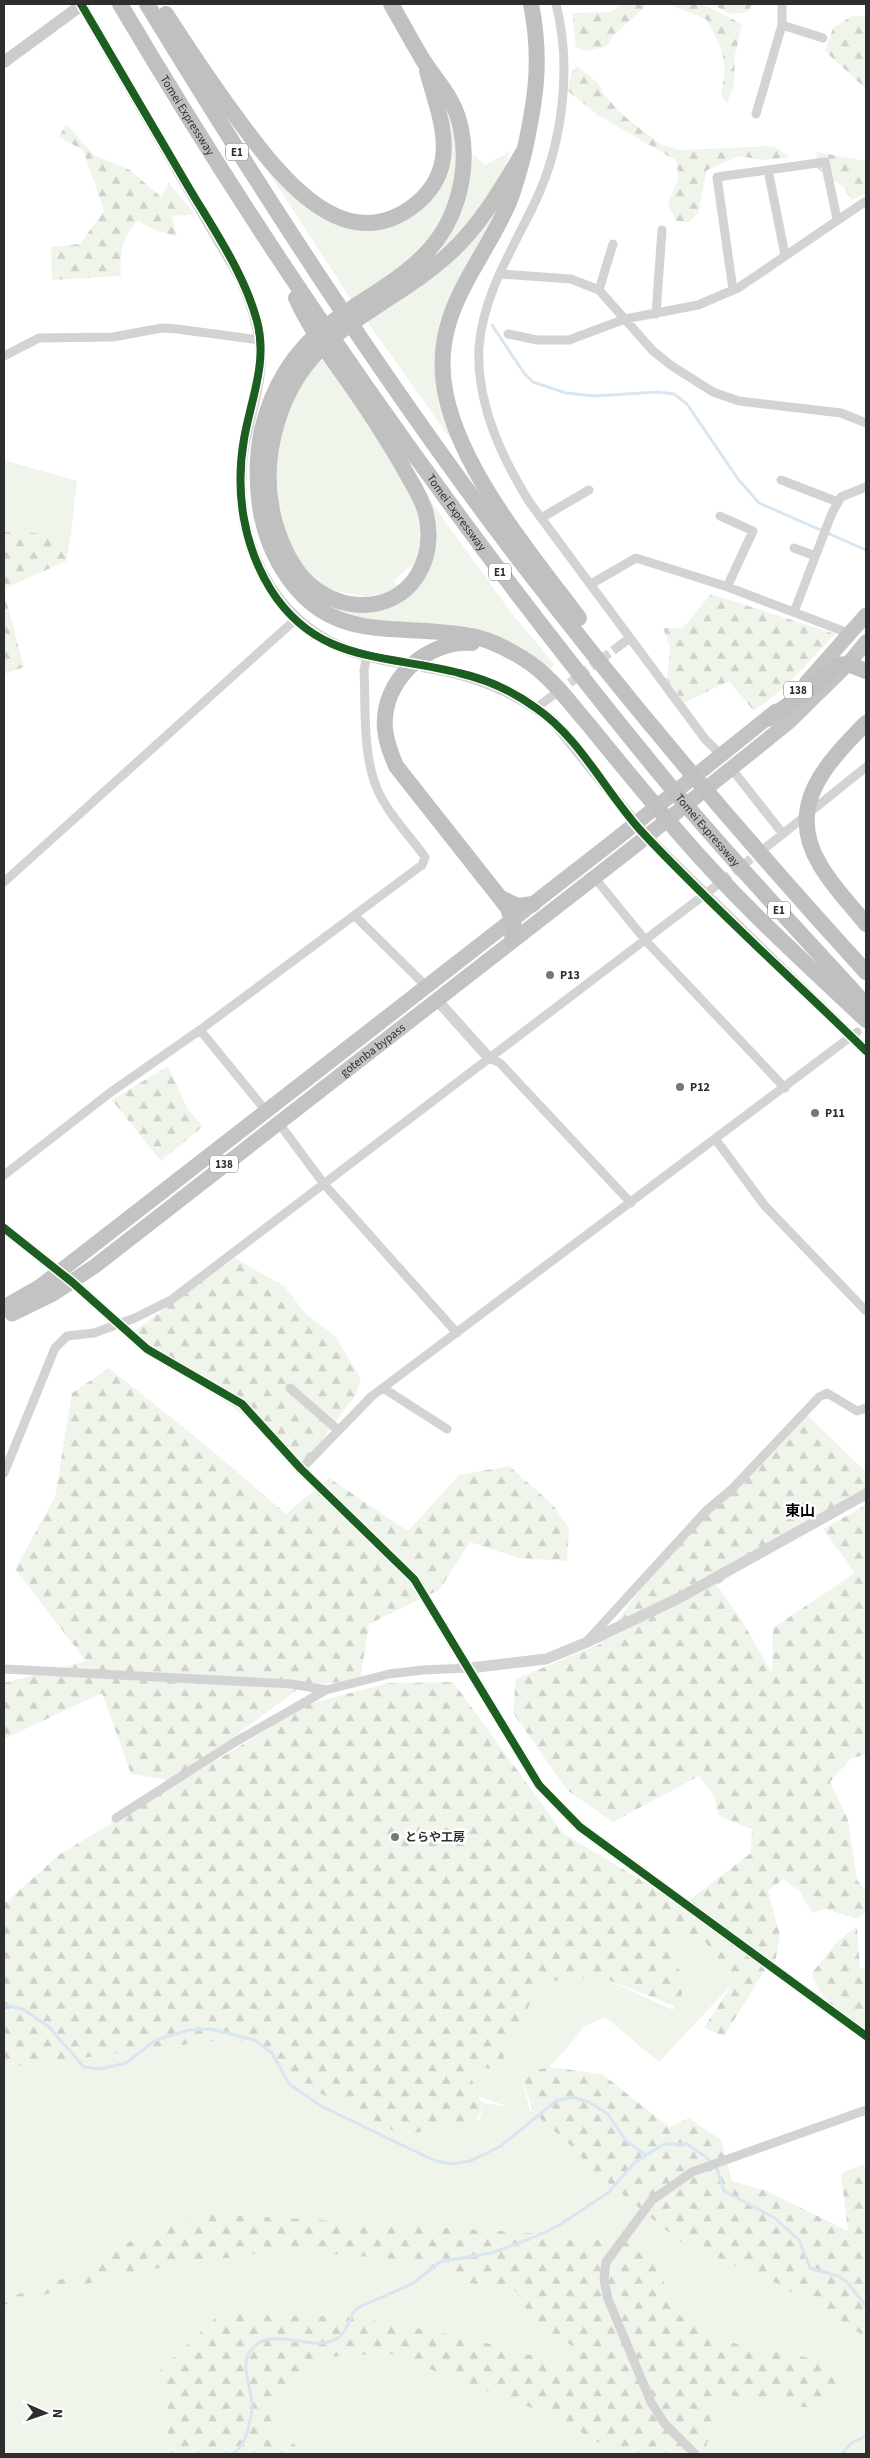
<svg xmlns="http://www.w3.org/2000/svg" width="870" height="2458" font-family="'Source Sans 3','Noto Sans JP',sans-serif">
<defs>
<pattern id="forest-firs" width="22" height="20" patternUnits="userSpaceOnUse" patternTransform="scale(1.25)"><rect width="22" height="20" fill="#f0f5eb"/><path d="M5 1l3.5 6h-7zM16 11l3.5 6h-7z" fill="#ced2ca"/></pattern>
</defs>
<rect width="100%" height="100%" fill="#fff"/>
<path fill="#f0f5eb" d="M446 104C464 150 459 194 431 234 426 241 421 251 415 256 396 273 373 286 352 301L262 162 317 213 399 221 451 144Z
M511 151C497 193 465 229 434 259 459 221 470 200 473 154L485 165Z
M506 194 438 348 467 462 366 320 444 269 462 252Z
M320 357C350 400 411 474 420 525 423 539 420 553 414 566L409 567 394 581 397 586 386 593 366 597 326 589 310 576 298 558 279 519 276 458 289 405Z
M4 460 77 481 71 534 4 532Z
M421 488 510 611 554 664 551 671 527 653 345 617 320 597 351 610 424 579Z
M680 1929 706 1943 735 1981 659 2062 605 2017 584 2027 568 2047 549 2067 521 2074 530 2111 866 2239V2454H4V2068L236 2038 320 2093 402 2135 479 2120 484 2103 510 2107 479 2097 464 2066 550 1981 601 1977 673 2010 686 1982 663 1941Z"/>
<path fill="url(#forest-firs)" d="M622 4H648L612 37 606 47 585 51 576 47 572 13 611 12Z
M667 4H702L742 24 735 55 734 84 727 103 721 95C729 58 723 51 706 19Z
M712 4H752L748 12 730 14Z
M852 16H866V89L825 51 833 28Z
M577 66 598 83 606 97 624 116 660 144 680 150 773 146 790 157 763 160 739 156 707 170 698 213 689 222 676 221 668 203 678 179 677 161 598 115 568 91 571 73Z
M66 124 94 155 130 170 161 197 169 183 195 214 172 216 177 237 150 228 138 220C122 237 119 254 121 276L52 280 51 247 80 244 104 211 83 150 59 137Z
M816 152 866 161V194L851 200 844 187 818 169Z
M4 532 71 534 66 561 4 589Z
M4 593 24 667 4 674Z
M711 594 835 634 784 688 754 711 729 681 684 703 667 680 670 647 663 628H683Z
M168 1066 188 1110 203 1126 161 1161 112 1100Z
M235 1258 285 1287 305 1313 335 1336 361 1379 355 1396 305 1463 134 1331Z
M109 1368 208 1447 286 1514 329 1478 408 1531 459 1475 509 1466 553 1505 569 1528 567 1561 519 1558 470 1542 439 1590 369 1624 360 1680 302 1686 174 1781 131 1774 102 1693 4 1739V1683L86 1661 15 1569 55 1497 72 1393Z
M805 1413 866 1472V1494L774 1546 717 1585 742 1621 772 1673 773 1628 855 1573 823 1529 866 1505V1754L850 1759 830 1782 848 1820 857 1880 866 1891V1911L858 1919 825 1909 812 1913 800 1892 783 1879 768 1891 780 1935 774 1968 722 1931 765 1970 724 2036 704 2028 735 1980 706 1943 680 1929 663 1941 686 1982 677 2007 601 1977 550 1981 532 1999 498 2070 466 2065 480 2100 484 2103 476 2122 402 2135 320 2093 236 2038 4 2068V1904L60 1854 232 1751 305 1705 388 1683 453 1682 563 1833 710 1922 685 1903 751 1853 752 1829 719 1816 714 1796 699 1776 613 1822 567 1790 513 1713 516 1679 600 1644 663 1559Z
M857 1926 860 1969 866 1966V2032C844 2015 820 2002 812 1973L837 1942Z
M549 2067 602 2074 669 2127 689 2118 721 2140 732 2181 767 2191 848 2231 841 2174 863 2164 866 2172V2334H861L778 2284 681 2242 595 2172 569 2144 533 2112 521 2074Z
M215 2214 645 2240 679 2315 736 2344 815 2359 850 2379 811 2408 722 2394 705 2450 709 2454H619L553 2416 388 2353 330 2357 302 2372 279 2398 272 2431 310 2454H170L166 2410 156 2374 220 2314 355 2317 459 2336 561 2363 574 2347 532 2320 516 2291 471 2283 411 2260 279 2250 133 2272 4 2305V2299L100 2266 99 2256 160 2228Z"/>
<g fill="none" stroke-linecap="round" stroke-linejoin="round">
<path stroke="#d8e6f2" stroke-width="3" d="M492 325 524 373 533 382 566 393 595 396 657 392 674 394 687 404 738 479 759 503 866 550
M4 2005 23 2009 49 2027 84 2067 100 2069 126 2063 156 2040 189 2030 210 2029 227 2033 254 2040 272 2053 289 2084 321 2106 433 2160 451 2164 470 2161 501 2146 556 2101 572 2097 589 2102 608 2114 626 2141 646 2155
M232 2454C242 2448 245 2440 248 2429 249 2423 251 2417 252 2410 254 2394 240 2369 249 2353 267 2323 308 2351 332 2341 349 2334 347 2319 357 2308L412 2284 440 2262 491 2253 530 2239 558 2226 609 2192 634 2163 664 2144H687L706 2157 717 2169 724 2191 775 2218 799 2240 810 2268 838 2276 847 2282 866 2306
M842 2454 851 2443 866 2436"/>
<path stroke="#d5d5d5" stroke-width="9" stroke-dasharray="9 4.5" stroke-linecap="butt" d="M548 699 619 646
M712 889 774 841"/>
<path stroke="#d3d3d3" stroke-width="9" d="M556 4C572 66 563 142 536 200 514 247 483 294 479 347 476 402 501 457 530 503L705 739 721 755
M782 25 823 38
M756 114 782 25V4
M768 170 785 255
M500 274 571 279 599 290 653 351 672 366 713 392 739 401 841 413 866 423
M599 290 613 244
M733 290 717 177 825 162 837 219
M656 314 662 230
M508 334 537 340H569L625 319 698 305 738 288 866 201
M4 356 39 338 113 337 162 328 177 329 260 340
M781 480 838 502
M720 516 753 531 727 587
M541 518 589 490
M794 548 815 556
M591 584 636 558 725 586 851 634
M794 612 832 513 841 497 866 487
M619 646 630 638
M536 708 548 699
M731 768 783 834
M774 841 866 767
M594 877 646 941 785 1088
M4 882 296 619
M355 916 427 987
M200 1030 266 1111
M489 1058 500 1063 631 1203
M278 1122 324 1184 457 1333
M716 1140 765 1206 866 1311
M4 1175 111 1092 200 1030 422 865 425 857C410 836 389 815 378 791 362 755 366 709 364 670L367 656
M290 1388 338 1430
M383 1388 447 1429
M301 1469 372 1396 857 1032
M4 1473 55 1348 67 1336 94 1333 135 1318 171 1300 712 889
M588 1640 706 1511 732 1489 819 1397 827 1393 857 1411 866 1408
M4 1669 292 1684 326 1690
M116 1818 235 1742 326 1690 389 1674 423 1670 470 1668
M695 2454 664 2423 651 2402 608 2299 604 2280 606 2262 652 2200 692 2172 866 2110"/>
<path stroke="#d3d3d3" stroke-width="11" d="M81 4 241 279C253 307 263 335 260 367 258 398 245 428 242 460 234 539 269 617 345 649 361 656 379 659 396 662
M424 667C472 674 514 690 553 721L646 836 866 1051
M437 1000 489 1058
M4 1228 72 1282 147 1349 242 1404 301 1469 414 1579 539 1785 580 1827 866 2036
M470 1668 546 1659 585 1643 679 1598 866 1494"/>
<path stroke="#ccc" stroke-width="12" d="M4 62 83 4"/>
<g stroke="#c3c3c3" stroke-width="15">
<path d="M806 683 866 615"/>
<path d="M4 1307 39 1287 59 1272 615 840 776 711"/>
<path id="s1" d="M12 1314 53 1294 95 1266 631 849 789 722 848 664 866 642"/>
</g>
<g stroke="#c0c0c0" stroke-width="16">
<path id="s2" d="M120 4C281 277 464 536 665 780 729 858 799 931 866 1005"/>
<path d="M147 4C261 191 379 374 511 549 623 696 742 836 866 972"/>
<path d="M391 4C402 23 412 42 423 60 439 85 455 98 461 129 466 153 464 177 457 200 433 279 356 292 304 347 277 377 260 419 258 459 256 495 261 531 279 563 327 649 395 621 471 636 489 639 508 649 524 659 550 675 569 702 589 725 618 761 647 796 677 831 735 899 801 959 866 1020"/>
<path d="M531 4C542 59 536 99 524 153 519 172 515 189 507 207 477 272 429 317 446 396 463 474 531 554 579 618"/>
<path d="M166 14C188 48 210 81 234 114 273 167 341 264 416 204 462 166 440 118 427 71"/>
<path d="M296 298C311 331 333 360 354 390 371 414 387 440 402 465 410 481 422 497 426 514 431 536 429 557 417 576 391 616 336 612 305 580 291 565 281 543 275 523 257 458 279 383 331 339 369 307 415 286 451 252 482 223 502 187 524 151"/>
<path d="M472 643C425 640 381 682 385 729 386 742 391 754 396 766L508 908 514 927 512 940"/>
<path d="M768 719 802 695 837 665 848 664 866 671"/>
<path d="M866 723C827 763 785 805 819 863 831 885 850 904 866 924"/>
<path d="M503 899 517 906 533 904"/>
</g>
<defs>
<path id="cycleway" d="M81 4C117 65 153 126 189 188 214 230 244 273 257 321 268 362 251 399 244 439 235 491 243 545 271 590 318 664 386 654 459 673 486 679 514 692 536 708 581 739 606 793 642 832 713 908 792 978 866 1051
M4 1228 72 1282 147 1349 242 1404 301 1469 414 1579 539 1785 580 1827 866 2036"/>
</defs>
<use href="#cycleway" stroke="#fff" stroke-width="11"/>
<use href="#cycleway" stroke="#1b5e20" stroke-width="8"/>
</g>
<g fill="#777" stroke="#fff" stroke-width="2">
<circle cx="550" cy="975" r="5"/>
<circle cx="680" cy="1087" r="5"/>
<circle cx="815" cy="1113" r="5"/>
<circle cx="395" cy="1837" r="5"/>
</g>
<g text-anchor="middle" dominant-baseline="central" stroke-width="5" stroke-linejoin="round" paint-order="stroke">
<g fill="#fff" stroke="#6d6d6d" stroke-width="1">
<rect x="226" y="143.5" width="22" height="17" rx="4"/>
<rect x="489" y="563.5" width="22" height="17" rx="4"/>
<rect x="784" y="681.5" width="28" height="17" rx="4"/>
<rect x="768" y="901.5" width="22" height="17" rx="4"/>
<rect x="210" y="1155.5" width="28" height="17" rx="4"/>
</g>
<g font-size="11" font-weight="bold" fill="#2e2e2e">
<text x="237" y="152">E1</text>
<text x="500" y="572">E1</text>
<text x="798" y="690">138</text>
<text x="779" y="910">E1</text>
<text x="224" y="1164">138</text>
</g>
<g font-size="12" fill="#2e2e2e" stroke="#fff">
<text stroke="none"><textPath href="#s2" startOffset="130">Tomei Expressway</textPath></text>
<text stroke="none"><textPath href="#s2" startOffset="610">Tomei Expressway</textPath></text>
<text stroke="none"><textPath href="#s2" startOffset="1015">Tomei Expressway</textPath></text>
<text stroke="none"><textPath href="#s1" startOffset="448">gotenba bypass</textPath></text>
</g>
<g font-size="12" font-weight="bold" fill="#2e2e2e" stroke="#fff" text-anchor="start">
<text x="560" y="975">P13</text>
<text x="690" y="1087">P12</text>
<text x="825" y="1113">P11</text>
<text x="405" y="1837">とらや工房</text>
</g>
<g font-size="15" font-weight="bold" fill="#000" stroke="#fff">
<text x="800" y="1511">東山</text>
</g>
</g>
<rect width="870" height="2458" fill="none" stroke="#2e2e2e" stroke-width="10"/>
<g transform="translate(45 2413) rotate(92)" stroke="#ffffff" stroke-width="4" paint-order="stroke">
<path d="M0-4L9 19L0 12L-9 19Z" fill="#2e2e2e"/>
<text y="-8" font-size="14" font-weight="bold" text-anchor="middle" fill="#2e2e2e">N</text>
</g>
</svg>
